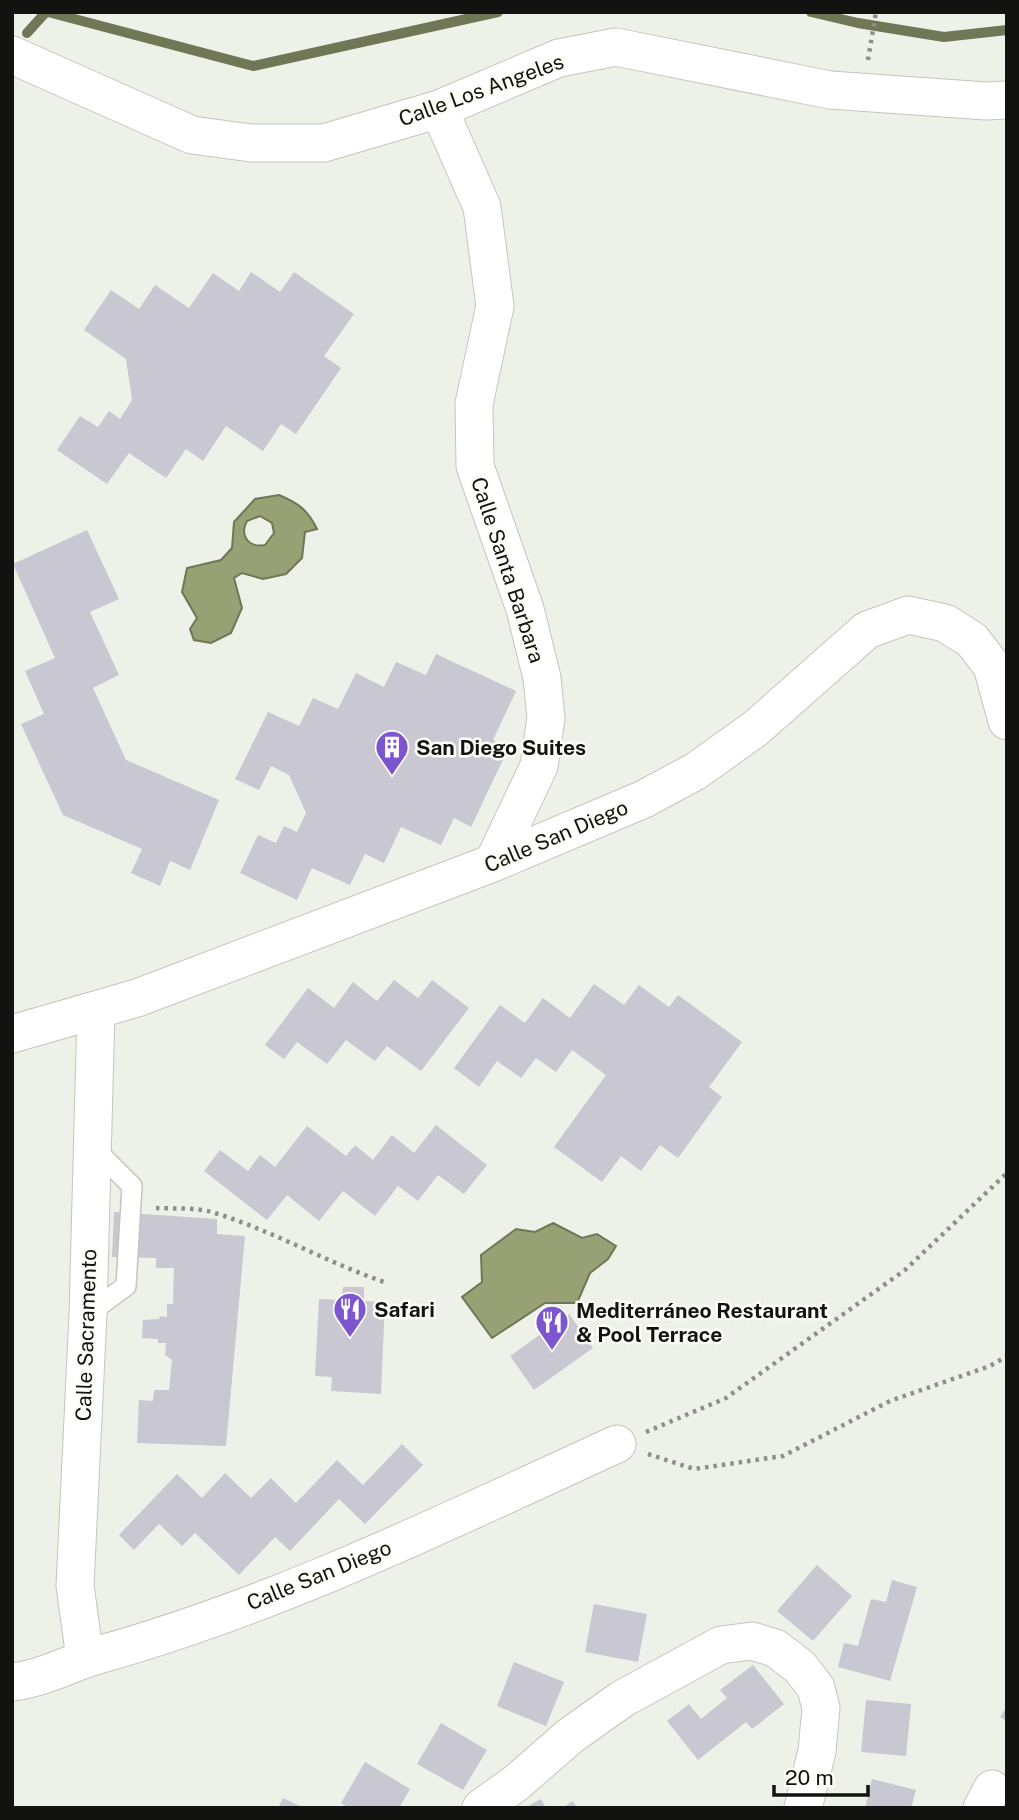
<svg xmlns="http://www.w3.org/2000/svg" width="1019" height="1820" font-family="'Public Sans',sans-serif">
<rect width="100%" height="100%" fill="#eef1e7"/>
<path fill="#98a174" stroke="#707656" stroke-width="2" fill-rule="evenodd" d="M279 495C298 503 308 510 317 529L305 532 302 558 286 574 263 579 242 573 234 578 242 608 231 633 211 643 194 640 190 629 197 618 182 592 187 568 221 560 232 548 234 522 255 499ZM260 516 272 523 274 533 265 545C249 548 239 536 247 521Z
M553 1223 582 1238 597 1234 616 1246 608 1259 590 1273 577 1303H545L492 1338 462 1297 482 1282 481 1255 516 1229 535 1232Z"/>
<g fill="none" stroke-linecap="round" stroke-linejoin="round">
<path stroke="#707656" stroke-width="10" d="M48 12 253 66 498 12
M811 12 858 23 944 37 1007 30
M27 33 46 12"/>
</g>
<path fill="#c9c7d1" d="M251 272 280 292 294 272 354 314 324 356 341 368 296 434 281 424 263 451 226 426 203 461 186 449 166 478 129 453 107 484 57 450 80 416 98 427 109 411 120 419 132 400 126 359 84 330 111 290 139 309 155 285 189 308 213 273 239 291Z
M87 530 119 599 90 612 119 675 93 688 126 760 219 800 190 870 170 861 160 886 131 873 142 849 63 815 21 724 44 714 25 671 55 658 13 564Z
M436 654 516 691 493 740 509 747 471 827 454 818 441 845 401 827 384 863 365 854 350 885 312 868 297 900 240 873 258 835 276 843 284 826 297 832 306 813 289 775 271 766 259 790 235 779 268 712 299 726 313 698 338 709 356 673 384 687 396 662 426 675Z
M394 980 418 998 432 980 469 1008 421 1071 387 1046 375 1061 346 1040 327 1064 297 1042 284 1059 265 1045 308 988 334 1008 353 982 377 1001Z
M594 984 624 1005 639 985 669 1007 678 995 742 1042 709 1087 722 1097 678 1158 660 1145 641 1171 621 1156 602 1182 554 1147 606 1075 572 1050 556 1072 536 1058 521 1078 497 1061 479 1087 454 1068 500 1005 525 1023 543 998 570 1018Z
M436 1125 487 1165 464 1194 438 1175 418 1201 398 1186 375 1216 343 1191 319 1221 287 1195 267 1220 204 1171 220 1150 248 1171 260 1155 275 1167 307 1126 346 1156 355 1145 373 1160 392 1135 414 1153Z
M114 1212 217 1219V1234L245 1236 226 1446 137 1443 139 1400 153 1401 154 1390H169L172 1360 165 1355 166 1343H158V1339L142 1338 143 1320 159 1319 160 1316 167 1317V1304H173L174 1268H156V1258L112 1257Z
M343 1287H364V1301L385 1302 381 1394 331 1391 332 1377 315 1376 319 1299 342 1300Z
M569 1314 593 1348 534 1390 510 1356Z
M402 1444 423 1465 365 1524 339 1499 290 1551 275 1537 239 1575 195 1533 182 1546 159 1524 134 1550 119 1535 177 1474 202 1498 225 1473 251 1498 271 1478 296 1503 337 1460 363 1485Z
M817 1565 852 1596 813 1641 777 1611Z
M892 1580 917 1587 890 1681 838 1667 844 1643 858 1646 871 1599 886 1602Z
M594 1604 647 1614 638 1662 585 1652Z
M514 1662 564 1682 546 1726 497 1706Z
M753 1665 784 1704 752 1729 746 1722 698 1760 667 1721 689 1704 701 1719 727 1698 720 1690Z
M866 1700 911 1704 906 1756 861 1752Z
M1007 1706V1721L1000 1717Z
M441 1723 487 1750 463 1790 417 1764Z
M365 1762 410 1789 399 1808H349L341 1803Z
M872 1779 916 1790 911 1808H865Z
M283 1798 304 1808H278Z
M541 1799 546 1808H526L531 1804Z
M573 1801 577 1808H562Z"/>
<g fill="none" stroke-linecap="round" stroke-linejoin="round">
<defs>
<path id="service" d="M88 1314 126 1286 132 1186 93 1147"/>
<path id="minor" d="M12 55 192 135 251 143H324L439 109 559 58 616 47 830 90 986 101 1007 100
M439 109 482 207 495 306 474 404 475 466 525 609 542 678 546 718 539 766 493 863
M12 1034 137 998 493 863 644 799 696 771 756 728 867 630 908 615 945 623 972 640 992 666 1007 721
M85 1658 75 1586 88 1314 96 1011
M12 1682C42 1679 70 1663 98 1655 278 1605 448 1521 617 1444
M481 1808 516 1783 570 1736 622 1699 721 1645 752 1641 775 1648 800 1667 816 1688 821 1708 817 1751 803 1808
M982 1808 992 1789"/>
</defs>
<use href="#service" stroke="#c3c6bc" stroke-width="22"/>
<use href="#minor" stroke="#c3c6bc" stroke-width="39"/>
<path stroke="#8d8f88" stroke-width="4.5" stroke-dasharray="3.5 5" stroke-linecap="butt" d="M868 60 876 12
M156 1208C174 1209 197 1207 215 1213 273 1231 326 1262 384 1282
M646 1432 726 1398 905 1270 1007 1173
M648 1454 694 1469 783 1456 890 1401 990 1366 1007 1356"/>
<use href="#service" stroke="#fff" stroke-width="19"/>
<use href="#minor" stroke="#fff" stroke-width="37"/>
</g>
<defs>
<symbol id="building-pin" viewBox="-11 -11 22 30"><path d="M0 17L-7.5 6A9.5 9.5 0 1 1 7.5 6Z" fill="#7d55ce" stroke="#fbfef4"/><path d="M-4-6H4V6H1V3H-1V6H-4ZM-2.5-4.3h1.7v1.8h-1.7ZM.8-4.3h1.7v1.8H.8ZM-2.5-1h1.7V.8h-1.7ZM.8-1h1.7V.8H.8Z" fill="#fff"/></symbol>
<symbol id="restaurant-pin" viewBox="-11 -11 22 30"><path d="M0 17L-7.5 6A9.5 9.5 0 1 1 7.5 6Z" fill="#7d55ce" stroke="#fbfef4"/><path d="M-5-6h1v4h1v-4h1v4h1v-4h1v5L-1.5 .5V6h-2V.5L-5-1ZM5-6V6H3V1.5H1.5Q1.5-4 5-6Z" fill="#fff"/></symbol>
</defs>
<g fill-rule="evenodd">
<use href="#building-pin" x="373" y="728" width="38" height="52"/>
<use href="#restaurant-pin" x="331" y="1290" width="38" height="52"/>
<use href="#restaurant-pin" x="533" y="1303" width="38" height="52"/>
</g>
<g text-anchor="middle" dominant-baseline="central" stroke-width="5" stroke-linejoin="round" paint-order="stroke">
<g font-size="21" fill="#121310" stroke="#fbfef4">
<text transform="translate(481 90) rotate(-20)">Calle Los Angeles</text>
<text transform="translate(508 570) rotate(72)">Calle Santa Barbara</text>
<text transform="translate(556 836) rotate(-23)">Calle San Diego</text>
<text transform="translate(86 1335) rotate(-88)">Calle Sacramento</text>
<text transform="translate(319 1575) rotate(-22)">Calle San Diego</text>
</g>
<g font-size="21" font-weight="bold" fill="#121310" stroke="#fbfef4" text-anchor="start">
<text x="416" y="747">San Diego Suites</text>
<text x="374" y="1309">Safari</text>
<text x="576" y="1310">Mediterráneo Restaurant<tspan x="576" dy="24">&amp; Pool Terrace</tspan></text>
</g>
</g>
<rect width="1019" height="1820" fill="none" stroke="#121310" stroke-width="28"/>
<path d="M774 1785v10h94v-10" fill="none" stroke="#121310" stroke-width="3.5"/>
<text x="785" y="1785" font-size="21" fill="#121310" stroke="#fbfef4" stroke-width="5" paint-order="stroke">20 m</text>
</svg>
